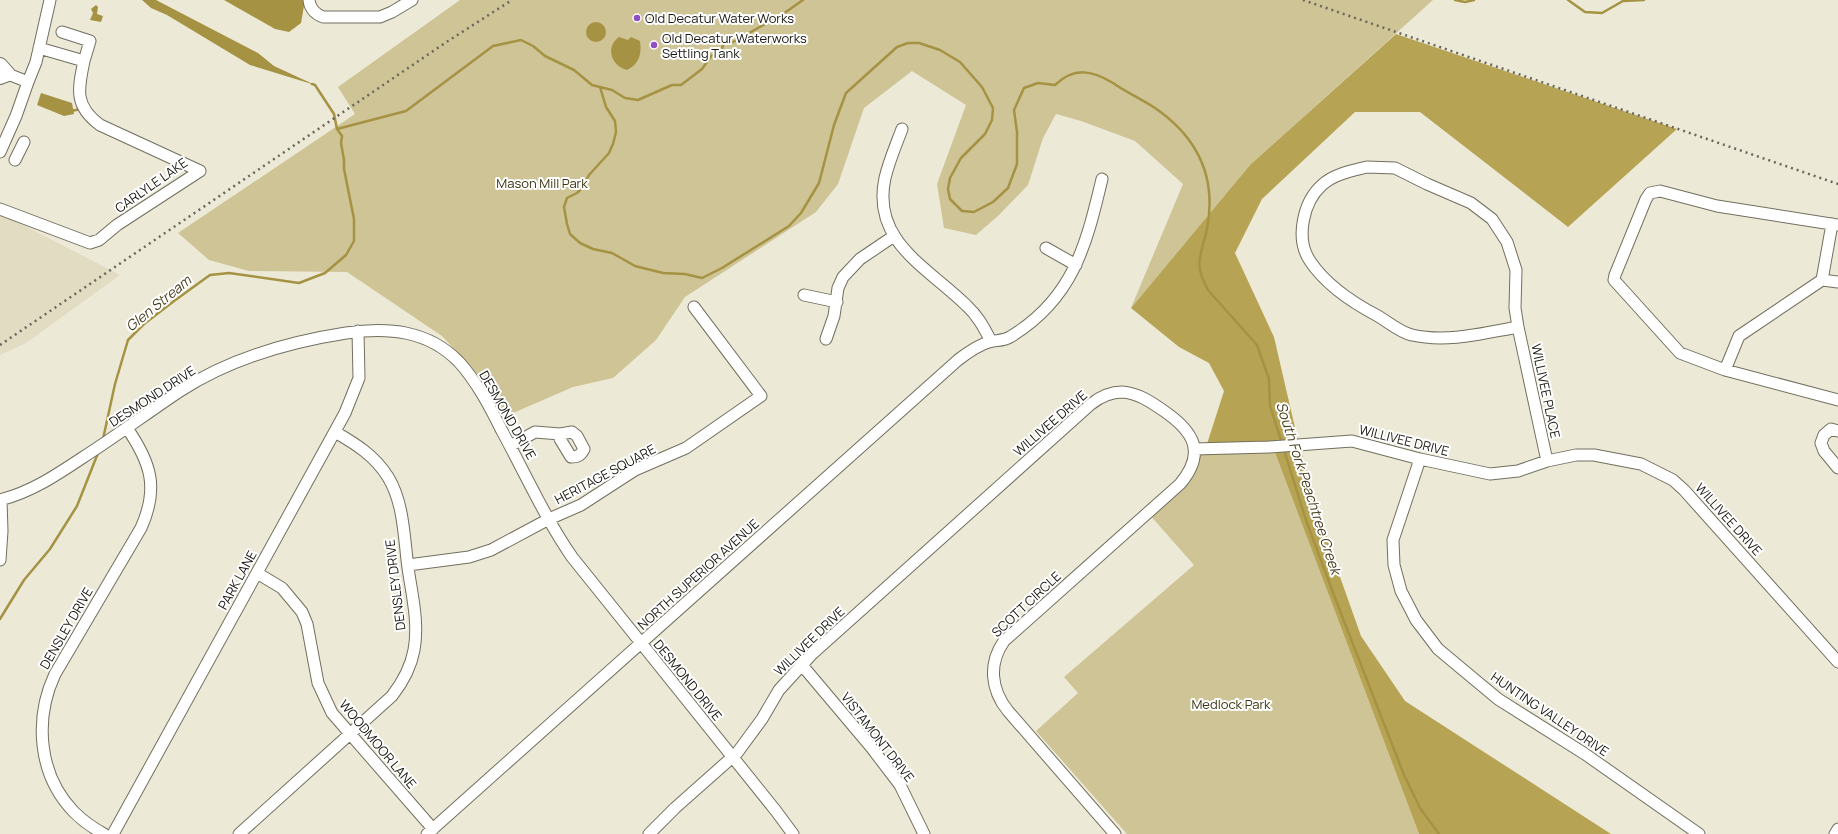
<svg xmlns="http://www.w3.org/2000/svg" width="1838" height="834" font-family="Manrope,sans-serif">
<rect width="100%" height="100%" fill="#ede9d7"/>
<path fill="#e2dcc3" d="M0 213 120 275 26 343 0 355Z"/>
<path fill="#cec496" d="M460 0H1433L1250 165 1131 308 1183 184 1135 141 1081 121 1056 114 1043 138 1028 185 999 215 976 235 944 228 937 184 966 105 912 71 864 108 838 184 816 212 685 297 656 340 613 378 573 387 506 416 473 369 442 336 347 272 249 271 209 260 178 233 355 114 338 87Z
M1194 449 1274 450 1419 834H1127L1036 731 1078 693 1064 677 1194 565 1148 513 1185 478Z"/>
<path fill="#b6a454" d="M1396 34 1677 129 1568 227 1420 112H1355L1262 199 1235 253 1274 337 1299 445 1206 447 1224 391 1209 363 1179 347 1131 308 1250 165Z
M1300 447 1334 560 1361 636 1405 701 1611 834H1419L1274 450Z"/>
<path fill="#a59343" d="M142 0H156L258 53 274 66 315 85 250 65 167 15 151 8Z
M224 0H305L301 23 289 32 275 29Z
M96 5 98 7 97 14 103 16 101 22 90 20 93 13 91 9Z
M586 32a10 10 0 1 1 20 0a10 10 0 1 1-20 0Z
M619 37 628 40 631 37 640 41C642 54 639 64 627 70 611 66 605 47 619 37Z
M41 93 72 103 74 114 64 116 37 105Z"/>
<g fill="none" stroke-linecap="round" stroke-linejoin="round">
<path stroke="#a59343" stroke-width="2.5" d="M1455 0 1465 2 1474 0
M1568 0 1585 12 1602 13 1623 1 1644 0
M312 84 315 85 334 114 337 129
M600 87 606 107 615 121 616 132 613 144 609 153 589 175 581 189 577 193 567 198 564 207 567 224 570 234 580 243 593 249 612 253 635 266 663 273 685 274 702 278 722 268 789 226 801 213 819 183 834 125 846 93 897 47 908 43H919L940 50 960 62 982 87 993 108 992 120 985 134 961 158 950 178 948 189 950 199 962 211 974 212 993 202 1008 188 1017 164V132L1014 110 1024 88 1038 83 1055 85C1074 67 1092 70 1113 83 1126 92 1141 99 1155 108 1197 137 1217 177 1207 229 1201 256 1193 263 1208 290L1257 345 1269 379 1270 406 1282 443
M71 111 81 109
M337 129 406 111 493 46 521 40 533 46 545 56 574 70 592 85 612 90 625 98 638 100 672 85H681L702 69 712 55 720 54 724 43 727 41 733 42 783 14 803 0
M103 439 115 384 128 340 144 324 174 301 210 275 229 273 299 283 325 273 346 255 354 241V219L344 169V160L341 143 342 136 337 129
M1284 450 1306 520 1335 598 1404 775 1420 808 1439 834
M0 619 24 580 50 549 77 506 98 453"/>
<defs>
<path id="minor" d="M309 0C310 8 315 14 323 17H380L392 12 412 0
M62 32 90 41 84 61
M28 82 36 62 50 0
M902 129C896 145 889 161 885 178 871 242 929 268 967 306 978 316 984 328 991 341
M0 152 16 116 28 82 8 74
M15 160 24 142
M1367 167 1395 168 1427 184 1471 203 1492 219 1507 242 1516 270 1515 308 1518 327C1484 333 1447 343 1412 335 1401 333 1388 322 1378 316 1353 303 1326 285 1310 261 1295 239 1303 202 1322 185 1334 174 1351 171 1367 167Z
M0 209 90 243 99 240 117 225 200 171 100 125C74 106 78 89 84 61L39 48
M1832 224 1822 280 1838 282
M1838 225 1717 206 1660 191 1650 193 1646 199 1615 275 1614 280 1680 353 1725 370 1838 400
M1046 248 1076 265
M804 295 837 302
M1518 327 1547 461
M826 339 834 316 838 288 843 277 860 259 894 236
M1725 370 1739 336 1822 280
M1838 431 1831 429 1824 435 1821 443 1824 451 1838 468
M510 446 535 432 560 434 572 432 577 436 584 449C581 455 578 457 571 457L560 439V434
M1194 449 1269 447 1352 441 1420 459 1490 474 1518 471 1547 461 1576 455H1594L1641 464 1673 480 1684 490 1838 662
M1420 459 1393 540 1394 565 1401 591 1416 620 1438 649 1498 699 1585 754 1699 834
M0 500C31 492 55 476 82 458 115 437 147 413 180 391 229 359 288 342 346 333 388 327 428 330 459 362 477 382 490 407 502 431 525 473 545 518 572 557L776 811 793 834
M0 560 2 531 1 500
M408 565 469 557 491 550 549 519 581 505 635 470 686 448 761 396 694 307
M257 573 282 588 302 612 307 624 318 683 332 713 433 829
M801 664 871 747 900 785 924 834
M104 834C93 828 83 821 74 812 38 775 34 719 55 674L141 528C159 488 151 463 127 428
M113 834 345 413 359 378 358 331
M239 834 392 696C402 683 411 667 414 650 419 623 412 595 408 568 404 538 404 503 388 477 375 456 356 444 335 432
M427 834 958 360C967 353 978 345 989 342 997 340 1003 341 1010 337 1073 299 1086 246 1102 179
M649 834 675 808 737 753 762 719 779 690 811 655 1091 404C1100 397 1110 392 1122 392 1138 393 1151 402 1164 411 1193 431 1207 452 1180 484L1004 641C988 664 991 690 1008 711L1115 834
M1835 834 1838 829"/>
<path id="major" d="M0 65 8 74 0 77"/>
</defs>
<use href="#minor" stroke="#726f5f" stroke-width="13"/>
<use href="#major" stroke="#726f5f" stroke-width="16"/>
<use href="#minor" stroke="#fff" stroke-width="11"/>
<use href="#major" stroke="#fff" stroke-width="14"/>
<path stroke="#69675d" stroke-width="2.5" stroke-dasharray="2 4" stroke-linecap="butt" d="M1303 0 1838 184
M0 345 445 43 512 0"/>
</g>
<g fill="#904fc4" stroke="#fff" stroke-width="1.5">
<circle cx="637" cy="18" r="4"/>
<circle cx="654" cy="45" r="4"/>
</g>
<g text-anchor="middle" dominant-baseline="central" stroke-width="4" stroke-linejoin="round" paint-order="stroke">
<g font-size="13" fill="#191812" stroke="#fff" text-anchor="start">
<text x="645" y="18">Old Decatur Water Works</text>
<text x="662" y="38">Old Decatur Waterworks<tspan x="662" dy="15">Settling Tank</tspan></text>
</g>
<g font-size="13" fill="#3c3411" stroke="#fff">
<text x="542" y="183">Mason Mill Park</text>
<text x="1231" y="704">Medlock Park</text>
</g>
<g font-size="13" fill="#191812" stroke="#fff">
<text transform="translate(151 185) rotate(-35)">CARLYLE LAKE</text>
<text transform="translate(1546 391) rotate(78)">WILLIVEE PLACE</text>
<text transform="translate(152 396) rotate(-33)">DESMOND DRIVE</text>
<text transform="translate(508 415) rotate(60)">DESMOND DRIVE</text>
<text transform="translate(1050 423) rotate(-41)">WILLIVEE DRIVE</text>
<text transform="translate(1404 440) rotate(14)">WILLIVEE DRIVE</text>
<text transform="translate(605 474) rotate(-28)">HERITAGE SQUARE</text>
<text transform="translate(1729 519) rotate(48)">WILLIVEE DRIVE</text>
<text transform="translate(698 574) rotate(-42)">NORTH SUPERIOR AVENUE</text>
<text transform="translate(237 580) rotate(-61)">PARK LANE</text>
<text transform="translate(395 585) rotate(-97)">DENSLEY DRIVE</text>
<text transform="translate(1026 604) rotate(-43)">SCOTT CIRCLE</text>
<text transform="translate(66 628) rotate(-60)">DENSLEY DRIVE</text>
<text transform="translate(809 641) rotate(-44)">WILLIVEE DRIVE</text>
<text transform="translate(688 680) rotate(51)">DESMOND DRIVE</text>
<text transform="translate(1550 714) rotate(34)">HUNTING VALLEY DRIVE</text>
<text transform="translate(878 737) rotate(52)">VISTAMONT DRIVE</text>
<text transform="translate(378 744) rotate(50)">WOODMOOR LANE</text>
</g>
<g font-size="14" font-style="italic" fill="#463e1b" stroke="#fff">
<text transform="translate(158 303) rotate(-39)">Glen Stream</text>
<text transform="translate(1309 488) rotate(72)">South Fork Peachtree Creek</text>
</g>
</g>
</svg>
